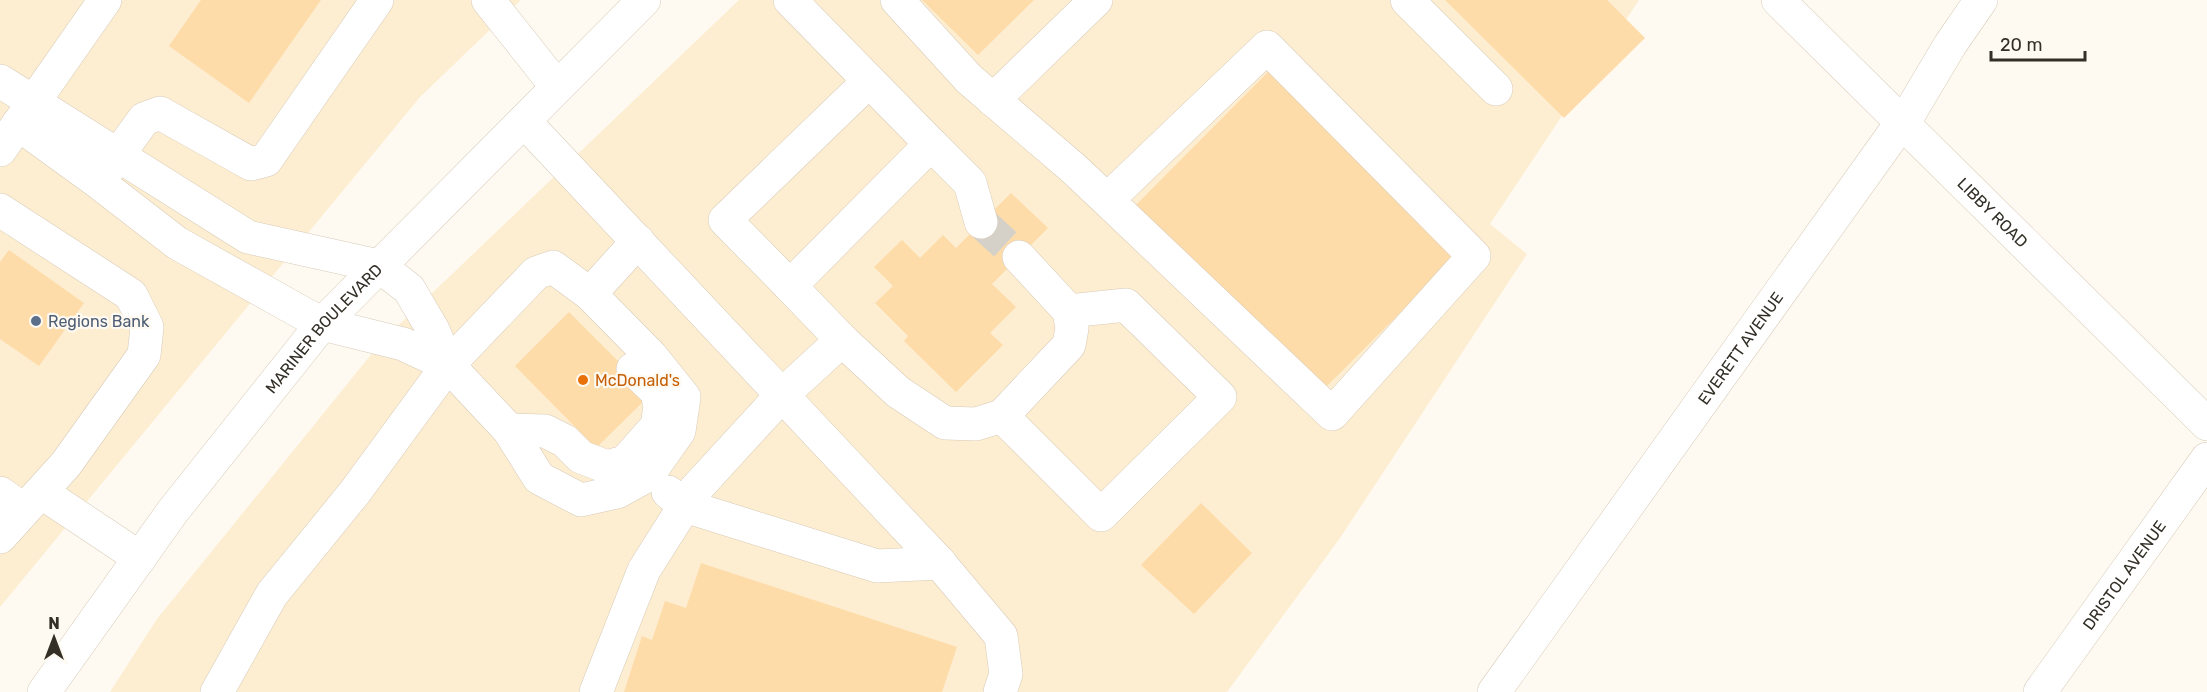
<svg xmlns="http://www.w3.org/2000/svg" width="2207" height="692" font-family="Rubik,sans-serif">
<rect width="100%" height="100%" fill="#fefaf1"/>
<path fill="#fdedd1" d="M0 0H521L420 97 0 607Z
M739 0H1639L1490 224 1527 254 1340 538 1227 692H110L157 619 382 341Z"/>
<path fill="#fedca9" d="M201 0H321L249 103 169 46Z
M922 0H1034L978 55Z
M1445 0H1607L1645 38 1564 118Z
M1268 72 1456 257 1320 393 1133 208Z
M1011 193 1048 228 992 284 1016 307 990 333 1003 345 956 392 904 341 908 336 875 303 893 286 874 267 902 240 920 258 943 235 956 248Z
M9 250 84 303 39 366 0 339V262Z
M569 312 651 394 596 448 515 366Z
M1201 503 1252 553 1194 614 1141 565Z
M701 563 957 647 942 692H624L642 636 652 640 665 601 686 608Z"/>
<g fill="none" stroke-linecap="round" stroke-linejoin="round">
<path stroke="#d5d1c9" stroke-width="33" stroke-dasharray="33 16" stroke-linecap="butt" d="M981 222 1019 257"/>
<defs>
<g id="minor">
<path d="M488 0 557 87"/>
<path d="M897 0 969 79 1073 168 1107 200 1332 414 1474 256 1267 47 1107 200"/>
<path d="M1407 0 1496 89"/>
<path id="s1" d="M1778 0 2207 424"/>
<path d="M0 81 248 237 379 266 409 289 433 330 448 365 403 344 322 324 177 243 98 182 18 124"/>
<path d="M993 100 1096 0"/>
<path d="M524 121 938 561 1001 636 1006 674 1000 692"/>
<path d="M931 144 970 183 981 222"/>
<path d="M0 150 105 0"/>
<path d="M105 173 144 119 160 113 251 164 266 160 377 0"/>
<path d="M0 210 131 295 147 327 144 355 66 464 0 537"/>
<path d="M790 286 725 220 869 81"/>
<path d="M590 294 638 241"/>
<path d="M842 340 898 392 945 423 976 424 1002 416 1069 345 1072 328 1069 311 1019 257"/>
<path d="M1002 416 1101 515 1220 397 1126 305 1069 311"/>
<path d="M509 430 545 431 565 441 581 457 607 467 625 462 657 426 660 407 657 392 633 369"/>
<path d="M41 492 140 558"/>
<path d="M668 492 685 506 877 566 940 563"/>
<path d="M0 493 24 510"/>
<path d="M217 692 272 594 355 492 448 365 536 273 553 267 590 294 652 357 684 397 679 431 648 475 617 492 581 500 539 478 509 430 448 365"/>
<path d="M596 692 644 570 694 491 782 395 842 340 790 286 931 144 790 0"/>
<path id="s2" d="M1494 692 1902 122 1906 119 1950 45 1981 0"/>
<path id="s3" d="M2040 692 2207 459"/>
</g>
<g id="major">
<path id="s4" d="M44 692 173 511 322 324 644 0"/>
</g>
</defs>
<use href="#minor" stroke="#d7cbb7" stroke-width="34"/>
<use href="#major" stroke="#d7cbb7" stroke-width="34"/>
<use href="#minor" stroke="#fff" stroke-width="33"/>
<use href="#major" stroke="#fff" stroke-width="33"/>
</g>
<circle fill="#5c6f8a" stroke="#fefaf1" stroke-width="2" cx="36" cy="321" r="6"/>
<circle fill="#e8710a" stroke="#fefaf1" stroke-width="2" cx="583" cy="380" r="6"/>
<g text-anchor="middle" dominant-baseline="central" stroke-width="4.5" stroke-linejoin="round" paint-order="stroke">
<g font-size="16" fill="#332f27" stroke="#fefaf1">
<text stroke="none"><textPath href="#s1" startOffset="302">LIBBY ROAD</textPath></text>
<text stroke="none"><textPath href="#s4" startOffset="459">MARINER BOULEVARD</textPath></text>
<text stroke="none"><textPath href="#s2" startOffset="423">EVERETT AVENUE</textPath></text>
<text stroke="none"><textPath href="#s3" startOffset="144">DRISTOL AVENUE</textPath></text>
</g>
<g font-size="16" fill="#4e5e75" stroke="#fefaf1" text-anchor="start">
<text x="48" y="321">Regions Bank</text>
</g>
<g font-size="16" fill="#c56008" stroke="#fefaf1" text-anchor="start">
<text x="595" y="380">McDonald's</text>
</g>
</g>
<g transform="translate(54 638)" stroke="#fefaf1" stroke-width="4.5" paint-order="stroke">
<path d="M0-4.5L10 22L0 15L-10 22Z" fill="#332f27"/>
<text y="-9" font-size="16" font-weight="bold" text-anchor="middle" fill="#332f27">N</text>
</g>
<path d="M1991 51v9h94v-9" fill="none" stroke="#332f27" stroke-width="3"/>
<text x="2000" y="51" font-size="18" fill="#332f27" stroke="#fefaf1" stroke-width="4.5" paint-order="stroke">20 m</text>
</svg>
